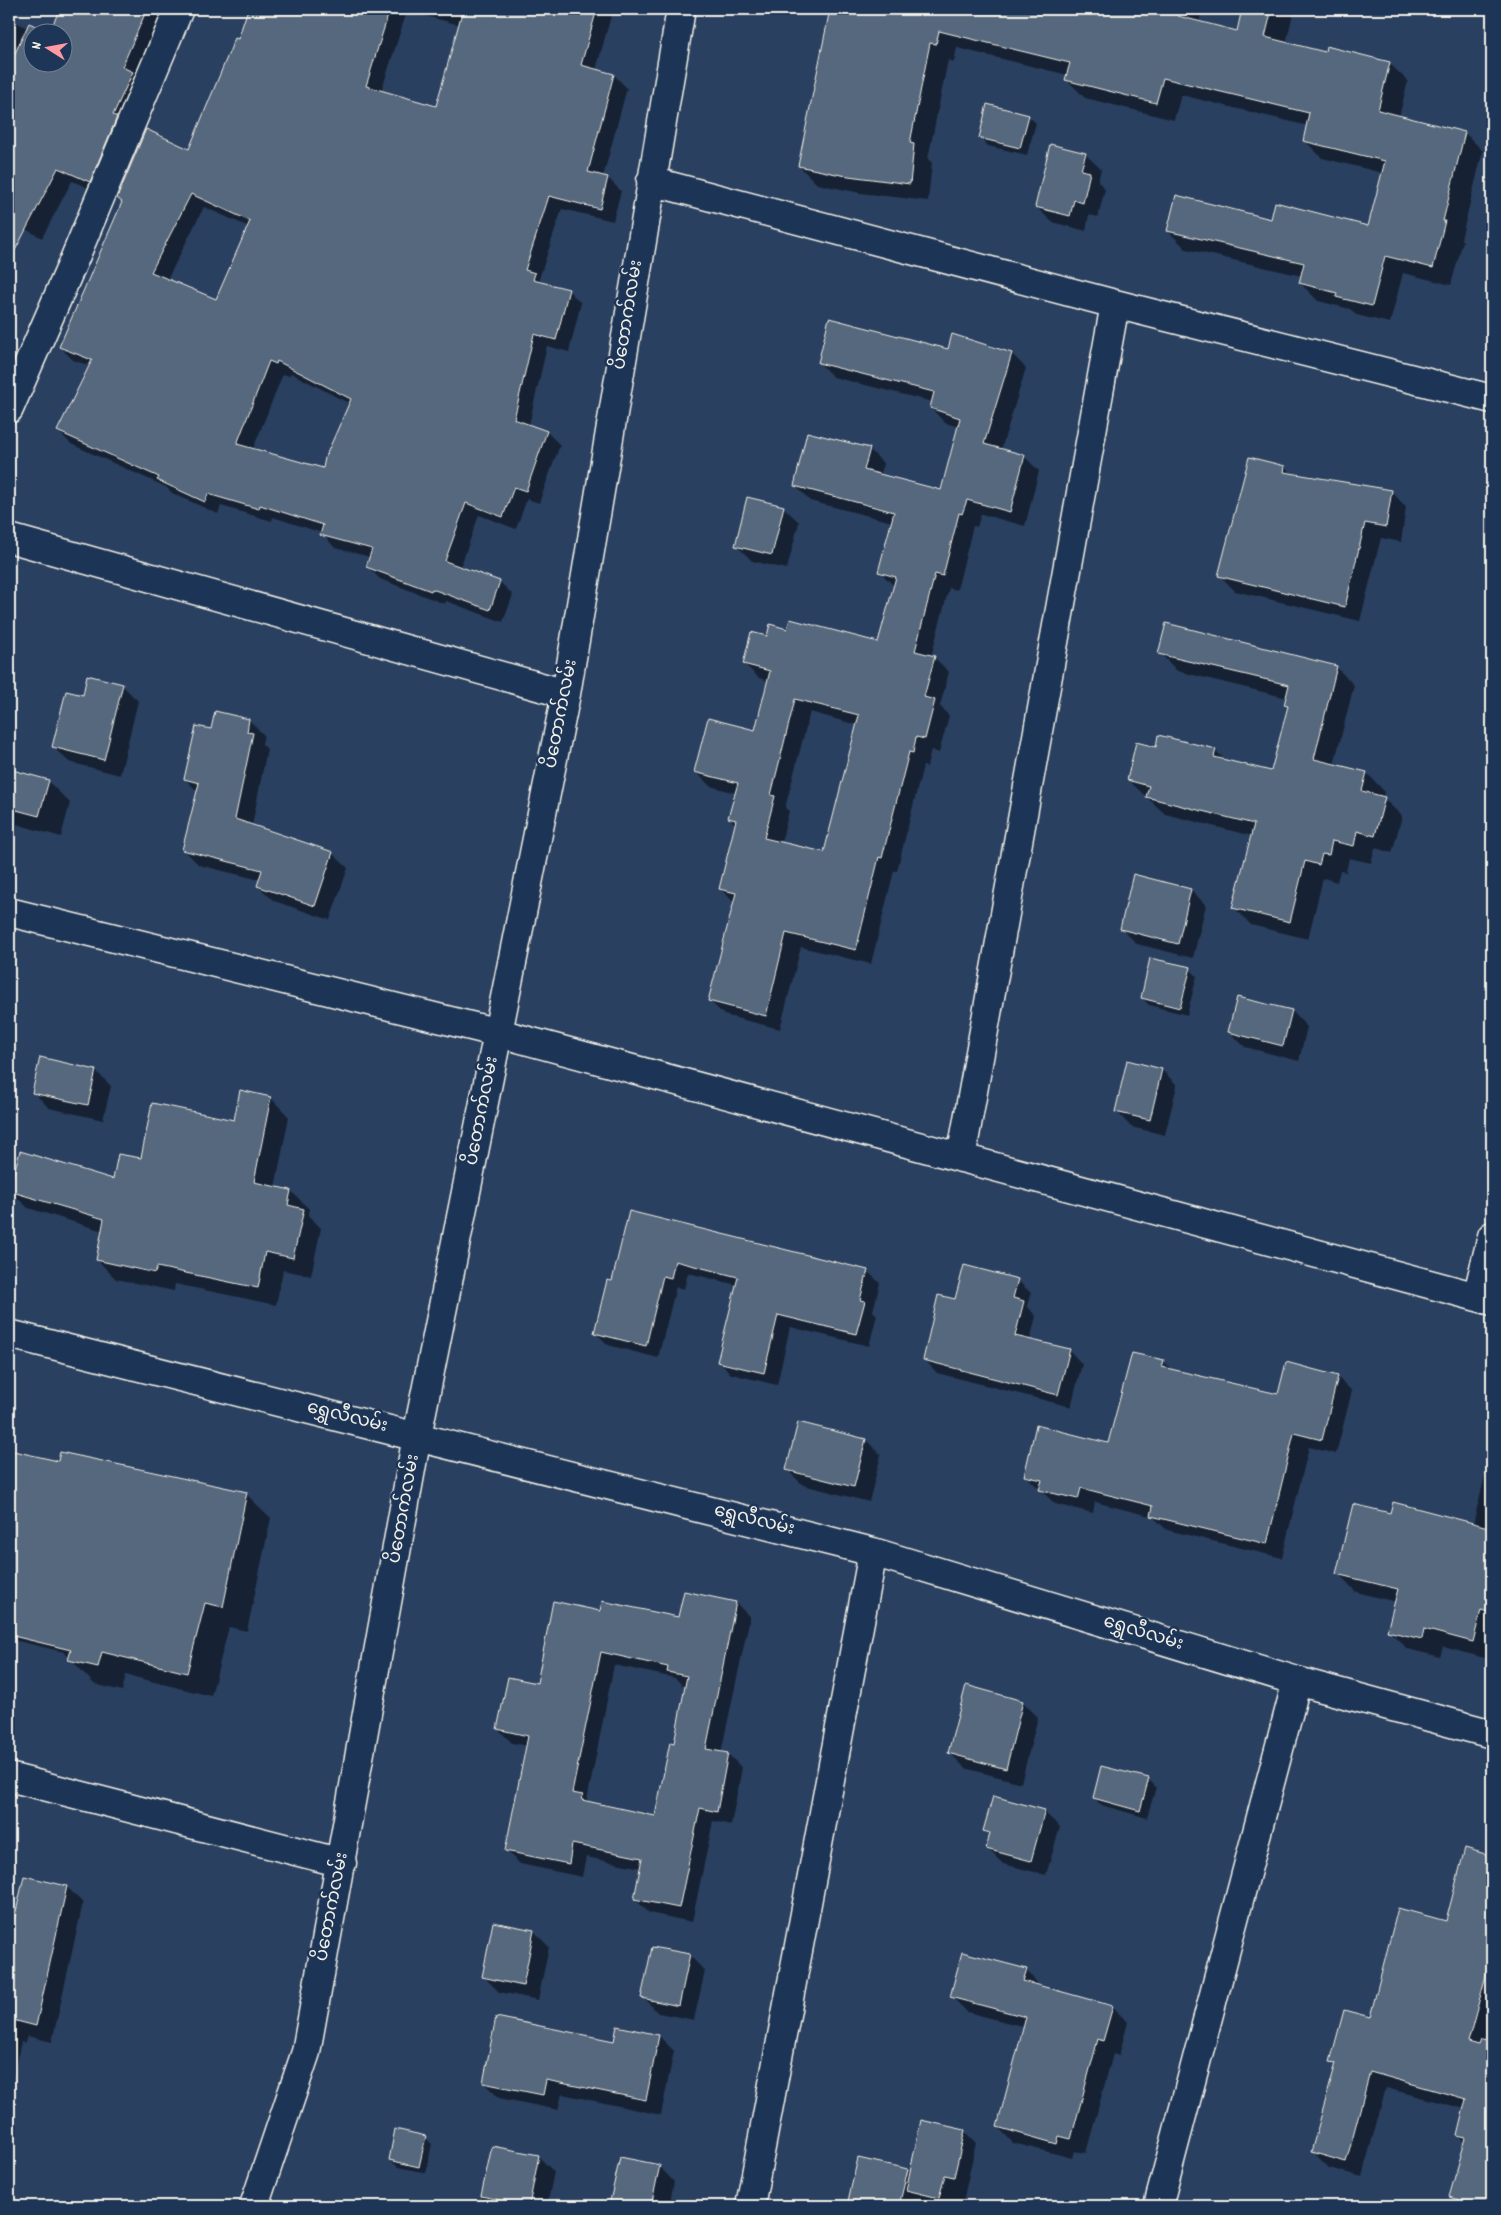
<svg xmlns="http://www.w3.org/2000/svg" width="1501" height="2215" font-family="Dekko,'Noto Sans Myanmar',sans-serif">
<rect width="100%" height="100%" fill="#2a4060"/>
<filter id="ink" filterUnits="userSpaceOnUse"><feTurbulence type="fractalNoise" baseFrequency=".02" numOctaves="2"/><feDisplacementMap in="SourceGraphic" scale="10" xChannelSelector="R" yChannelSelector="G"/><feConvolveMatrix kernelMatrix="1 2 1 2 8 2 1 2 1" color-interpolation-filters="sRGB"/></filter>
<g filter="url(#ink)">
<path fill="#0007" fill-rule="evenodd" d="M61 9H166L103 194 72 181 42 238 9 220V19L28 28 29 24 47 32H32V62H62V32H50Z
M250 9H613L596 70 614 75 627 88 603 177 608 178 621 191 613 221 562 209 539 279 544 284 568 290 581 303 569 352 547 346 529 425 547 432 560 445 539 503 527 499 516 529 479 515 460 568 500 582 513 595 503 622 446 601 445 604 380 579 367 566 370 557 335 548 322 533 273 517 272 521 221 506 218 514 172 493 166 487 71 444 58 431 90 366 73 360 60 347 190 151 239 40ZM407 11 460 25 437 108 381 92ZM204 207 249 227 217 300 167 280ZM291 373 350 404 324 469 253 449 283 374 289 376Z
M831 9H1202L1199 23 1237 32 1243 9H1294L1286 44 1326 54 1389 63 1408 81 1399 117 1465 133 1483 151 1461 239 1463 241 1451 285 1403 273 1390 323 1356 315 1350 309 1318 301 1300 283 1302 276 1186 249 1168 231 1271 220 1369 227 1383 173 1322 158 1304 140 1308 126 1181 95 1174 120 1085 98 1067 80 1068 75 957 48 954 62 948 60 928 159 932 163 928 201 860 193 817 184 799 166Z
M1028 116 1036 123 1027 155 988 146 981 138Z
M1085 154 1101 169 1098 181 1105 189 1098 217 1089 215 1086 231 1052 222 1036 207Z
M953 336 1012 354 1026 368 1001 450 1025 457 1039 471 1025 526 981 514 977 527 973 526 957 590 949 588 931 657 935 658 949 672 940 706 949 716 939 753 931 750 927 767 923 766 897 871H894L871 964 801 947 780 1029 724 1015 710 1001 735 903 720 889 736 825 729 818 736 793 710 786 695 771 756 732 769 681 759 678 744 664 768 638 788 630 879 643 894 586 880 572 892 522 810 501 796 486 869 449 884 464 880 476 942 492 959 427 945 423 931 408 933 402 833 377 819 363 948 350ZM810 712 857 725 825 854 781 843 789 811 785 808Z
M1285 467 1293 475 1391 491 1406 507 1401 542 1381 538 1360 621 1235 591 1220 576Z
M783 507 799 522 787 569 752 561 736 545Z
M1160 653 1337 668 1354 685 1334 765 1367 773 1384 791 1383 798 1402 816 1392 853 1375 848 1371 863 1349 858 1346 872 1340 871 1337 882 1323 878 1308 939 1251 925 1234 908 1252 836 1165 814 1128 780 1157 748 1215 750 1227 762 1272 773 1288 707 1286 704 1287 698 1177 671Z
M122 685 138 701 120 775 69 762 53 747 84 697Z
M249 720 264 735 262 744 267 749 252 826 332 853 348 868 330 920 274 901 258 886 260 880 199 865 184 850 198 792 185 779 212 731Z
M9 771 48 781 70 803 61 837 9 822Z
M1191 890 1206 905 1193 958 1137 944 1121 928Z
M1190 969 1197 976 1187 1015 1149 1005 1142 998Z
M1238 998 1292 1011 1307 1027 1299 1061 1245 1047 1229 1032Z
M1162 1070 1177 1085 1165 1135 1131 1127 1116 1111Z
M96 1071 111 1086 103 1120 49 1108 33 1092Z
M271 1098 289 1117 275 1188 291 1191 309 1209 308 1215 321 1228 311 1276 283 1270 276 1305 175 1284 174 1291 116 1279 97 1260 103 1231 28 1208 9 1190 114 1180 142 1160 235 1122Z
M630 1213 867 1271 880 1283 873 1311 877 1315 869 1346 790 1327 777 1385 731 1374 718 1361 737 1285 688 1273 684 1289 676 1287 658 1358 608 1345 595 1332 613 1282Z
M1017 1280 1031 1293 1027 1306 1036 1316 1030 1341 1069 1350 1082 1364 1071 1407 937 1373 924 1359 956 1300Z
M1163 1361 1173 1371 1279 1396 1337 1377 1352 1391 1336 1454 1309 1447 1282 1558 1167 1530 1153 1517 1095 1502 1093 1513 1055 1504 1025 1475 1109 1444Z
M866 1440 881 1455 869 1502 803 1485 787 1470Z
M1492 1447V1660L1443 1647 1440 1657 1407 1649 1389 1630 1396 1602 1356 1592 1338 1573 1391 1515 1473 1524Z
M9 1451 59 1463 246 1494 271 1518 247 1631 229 1627 211 1696 126 1675 122 1691 94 1684 64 1652 9 1639Z
M736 1603 750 1617 721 1753 728 1754 742 1768 731 1825 713 1821 692 1922 649 1913 635 1899 641 1868 586 1857 582 1877 520 1864 506 1850 528 1746 512 1743 498 1729 601 1612 679 1619ZM614 1665 675 1678 682 1685 686 1686 675 1744 656 1817 587 1801Z
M1023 1702 1038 1717 1021 1783 965 1768 950 1753Z
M1148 1779 1156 1787 1147 1818 1101 1805 1094 1798Z
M1044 1812 1060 1827 1046 1875 1003 1864 987 1848 991 1837 985 1831Z
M1465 1850 1492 1857V2206H1460L1451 2197 1466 2143 1458 2136 1465 2109 1386 2088 1362 2177 1329 2168 1313 2152 1336 2066 1332 2061 1371 2019 1447 1922Z
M25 1877 67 1887 83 1903 52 2042 27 2036 25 2043 21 2042 9 2094V1948Z
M534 1931 549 1947 538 2000 499 1992 483 1976Z
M689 1955 705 1971 694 2020 658 2013 643 1997Z
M1026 1970 1041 1987 1112 2007 1128 2022 1119 2056 1113 2054 1086 2153 1074 2151 1072 2158 1013 2143 998 2127 1025 2027 967 2012 951 1996Z
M618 2027 659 2036 674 2051 661 2115 562 2094 558 2110 499 2098 484 2083 615 2043Z
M964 2131 976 2143 962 2206H855L849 2200 859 2159 911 2171Z
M425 2137 432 2144 426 2173 398 2167 390 2160Z
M493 2147 539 2157 554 2172 547 2206H480Z
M659 2166 674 2182 669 2206 611 2205Z
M9 2198 28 2203 32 2206H9Z"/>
<path fill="#56677d" stroke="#f4f1e8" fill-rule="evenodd" d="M60 9H147L122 67 133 72 113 115 117 117 90 182 58 168 9 262V66L29 23 49 32ZM32 32H62V62H32Z
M248 9H390L366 86 436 106 463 9H597L581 65 614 74 588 172 608 177 600 209 549 196 525 270 535 273 533 280 569 289 556 340 534 334 514 419 547 431 526 491 514 487 503 517 466 503 445 561 500 581 490 610 432 589 431 591 366 567 372 549 320 535 323 525 260 505 259 509 208 494 205 502 157 480 159 477 57 431 92 360 59 347 122 202 117 198 146 129 189 149 235 38 238 39ZM191 194 250 221 216 299 151 272ZM269 361 276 364 277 361 351 399 325 458 323 468 237 444Z
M830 9H1180L1178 16 1237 31 1242 9H1272L1265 37 1325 52 1326 46 1390 62 1378 110 1465 132 1443 221H1445L1433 268 1385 256 1372 306 1336 297 1337 293 1299 283 1304 263 1167 231 1176 195 1271 219 1275 202 1368 226 1385 161 1303 141 1309 113 1163 78 1156 103 1065 80 1070 63 939 31 936 44 930 43 910 143 914 144 910 184 841 175 798 166Z
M987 104 1029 115 1020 148 979 138Z
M1050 144 1086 153 1081 170 1090 172 1083 203 1074 200 1070 216 1035 207Z
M829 318 948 349 952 334 1012 353 984 444 1025 455 1010 512 967 500 962 514 959 513 943 576 935 574 915 651 935 656 924 697 935 700 925 739 916 737 913 753 909 752 882 858 879 857 856 950 786 933 766 1016 708 1001 736 893 719 889 736 820 728 818 738 783 694 772 708 718 755 730 770 671 743 664 751 632 767 636 770 624 787 629 790 619 878 642 896 577 878 572 894 512 794 486 807 432 870 448 864 470 941 490 960 418 930 408 934 392 818 363ZM795 699 859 715 824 852 764 838 775 796 771 795Z
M1249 457 1285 466 1284 472 1392 490 1386 527 1365 523 1345 607 1218 576Z
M747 497 784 506 772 555 735 546Z
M1166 623 1337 666 1314 759 1367 772 1362 791 1385 797 1375 836 1357 831 1354 846 1332 841 1329 855 1322 854 1319 865 1305 861 1290 922 1232 908 1254 824 1146 797 1149 786 1127 780 1136 742 1156 747 1158 735 1216 749 1214 757 1271 771 1288 706 1284 705 1289 685 1158 654Z
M87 675 123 684 104 760 52 747 66 691 83 695Z
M215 711 249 719 247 732 253 733 235 819 333 852 315 906 257 886 262 870 182 850 199 783 184 779 196 726 211 729Z
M9 769 49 780 39 816 9 808Z
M1133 874 1191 889 1178 944 1120 929Z
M1150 958 1191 967 1180 1008 1141 998Z
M1237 997 1292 1010 1283 1046 1228 1032Z
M40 1057 96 1070 88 1105 32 1093Z
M1127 1060 1162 1069 1150 1120 1115 1112Z
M240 1090 271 1097 254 1182 291 1190 288 1205 304 1209 293 1258 265 1252 258 1288 157 1267 155 1273 96 1260 104 1219 9 1191 20 1151 113 1179 118 1154 141 1158 152 1103 234 1120Z
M629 1211 868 1270 860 1300 865 1301 856 1334 778 1315 764 1373 717 1362 738 1277 675 1261 671 1278 663 1276 646 1346 594 1333 607 1280 612 1281Z
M964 1265 1018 1279 1013 1298 1024 1301 1015 1336 1070 1349 1058 1395 923 1360 938 1295 955 1299Z
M1132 1353 1164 1360 1162 1367 1278 1394 1286 1362 1338 1376 1322 1440 1294 1433 1267 1544 1151 1516 1153 1506 1081 1488 1078 1499 1039 1490 1042 1480 1024 1476 1036 1425 1108 1443Z
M798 1422 866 1439 854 1487 786 1470Z
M9 1450 58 1461 60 1452 247 1492 223 1607 205 1603 187 1673 102 1652 98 1667 68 1660 71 1650 9 1635Z
M1393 1502 1492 1528V1613L1481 1610 1473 1642 1424 1629 1422 1639 1387 1631 1398 1589 1336 1574 1353 1504 1390 1513Z
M684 1591 736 1602 706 1749 728 1753 717 1812 700 1808 679 1908 634 1899 642 1858 572 1844 569 1864 505 1851 528 1736 497 1729 508 1677 537 1683 553 1601 600 1611 602 1601 678 1617ZM601 1652 668 1667 667 1672 687 1676 674 1743 670 1742 655 1816 582 1800 583 1795 572 1793Z
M966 1685 1023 1701 1006 1769 948 1753Z
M1101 1766 1149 1778 1140 1811 1093 1798Z
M993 1796 1045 1810 1031 1861 986 1849 990 1833 983 1831Z
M1465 1848 1492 1856V1953L1468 2042 1479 2045 1481 2040 1492 2041V2206H1483L1449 2197 1466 2138 1457 2136 1466 2099 1370 2072 1346 2162 1311 2152 1336 2063 1330 2062 1344 2010 1370 2017 1398 1908 1446 1921Z
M24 1876 67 1886 36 2026 9 2019V1943Z
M493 1922 534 1930 523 1986 482 1977Z
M652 1947 690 1954 679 2006 641 1998Z
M962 1952 1027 1969 1023 1981 1113 2006 1103 2041 1098 2039 1071 2139 1059 2136 1057 2144 997 2127 1026 2017 950 1997Z
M496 2017 614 2041 617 2026 659 2035 646 2100 546 2080 543 2095 483 2083Z
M921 2120 965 2130 954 2177 945 2175 939 2198 906 2190Z
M395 2129 426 2136 419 2167 389 2160Z
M492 2146 539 2155 529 2206 481 2196Z
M620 2157 660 2165 651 2206H609Z
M858 2158 908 2169 899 2206H872L848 2201Z"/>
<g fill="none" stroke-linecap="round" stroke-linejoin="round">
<defs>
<path id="minor" d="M651 181 1115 304 1492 399
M9 409 71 267 179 9
M9 538 566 694
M9 912 499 1033 1492 1301
M961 1158 1115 304
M1477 1297 1492 1236
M9 1334 873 1552 1297 1681 1492 1734
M9 1777 342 1863
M254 2206 306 2052 417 1436 566 694 681 9
M750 2206 873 1552
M1158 2206 1297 1681"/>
</defs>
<use href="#minor" stroke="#f4f1e8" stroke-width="31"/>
<use href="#minor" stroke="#1d3557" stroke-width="28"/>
</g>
</g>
<g text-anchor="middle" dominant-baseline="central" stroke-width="5" stroke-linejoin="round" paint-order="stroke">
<g font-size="18" fill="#f4f1e8" stroke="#1d3557">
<text transform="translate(629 315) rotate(-81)">ပိတောက်လမ်း</text>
<text transform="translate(562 714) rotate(-79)">ပိတောက်လမ်း</text>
<text transform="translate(483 1111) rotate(-79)">ပိတောက်လမ်း</text>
<text transform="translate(347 1418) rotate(14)">ရွှေလီလမ်း</text>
<text transform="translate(405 1509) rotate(-80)">ပိတောက်လမ်း</text>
<text transform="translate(754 1521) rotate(14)">ရွှေလီလမ်း</text>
<text transform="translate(1143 1634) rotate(17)">ရွှေလီလမ်း</text>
<text transform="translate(333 1907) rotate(-79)">ပိတောက်လမ်း</text>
</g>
</g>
<rect width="1501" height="2215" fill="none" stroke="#1d3557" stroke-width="30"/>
<rect x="15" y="15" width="1471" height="2185" fill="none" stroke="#f4f1e8" stroke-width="2" filter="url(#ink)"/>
<g transform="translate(48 48) rotate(281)"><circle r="24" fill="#1d3557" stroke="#738091"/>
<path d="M0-4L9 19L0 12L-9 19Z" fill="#ff9aa2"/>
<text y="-8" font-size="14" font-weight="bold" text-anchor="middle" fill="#f4f1e8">N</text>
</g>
</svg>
